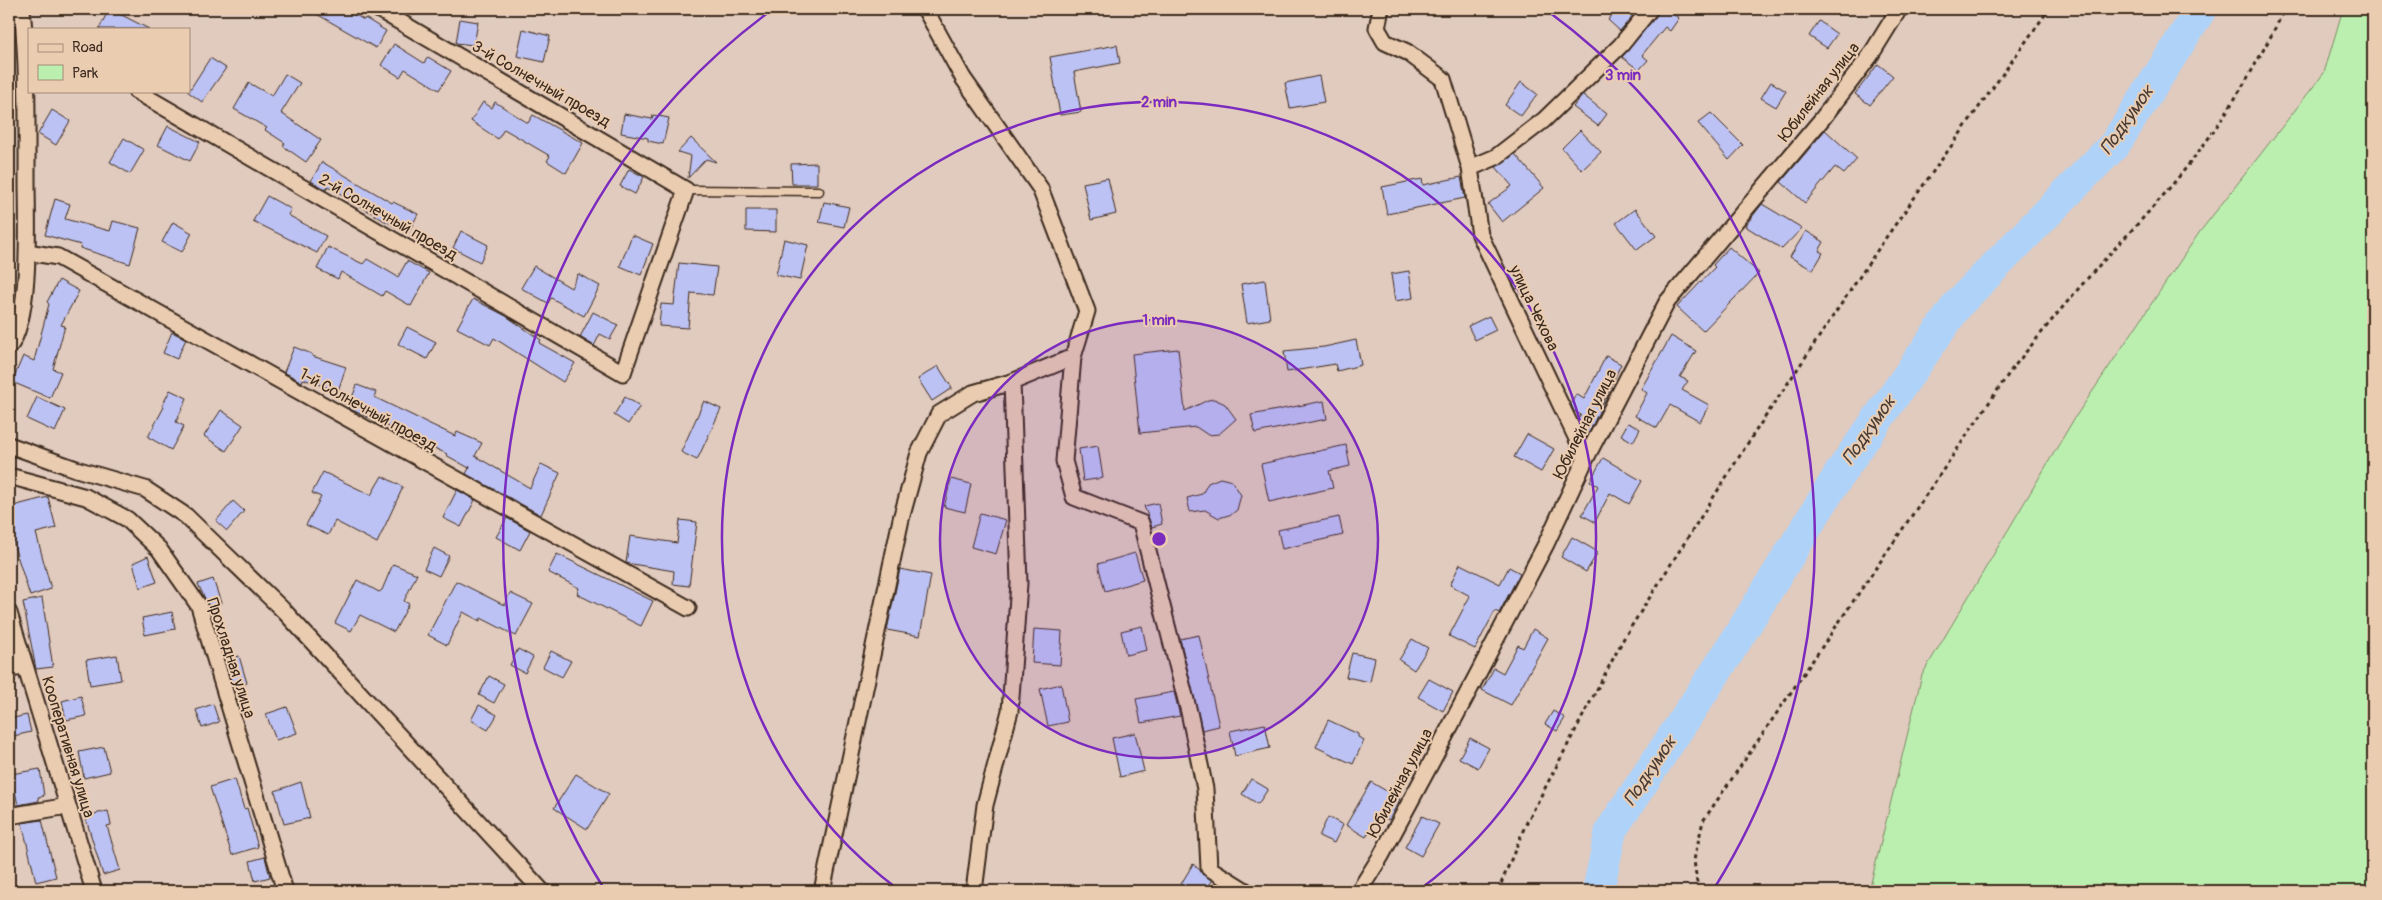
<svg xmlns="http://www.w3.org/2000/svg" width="2382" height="900" font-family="Pangolin,sans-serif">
<rect width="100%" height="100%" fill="#e1cabe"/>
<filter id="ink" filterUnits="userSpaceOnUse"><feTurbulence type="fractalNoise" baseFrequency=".02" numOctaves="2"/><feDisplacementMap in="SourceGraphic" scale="10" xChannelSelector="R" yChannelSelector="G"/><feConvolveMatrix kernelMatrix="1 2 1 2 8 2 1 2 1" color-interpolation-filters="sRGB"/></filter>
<g filter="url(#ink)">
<path fill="#bbefaf" stroke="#7b8c66" d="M2343 9H2373V891H1869L1922 675 2074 419 2199 233 2324 73Z"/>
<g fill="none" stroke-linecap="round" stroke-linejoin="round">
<path stroke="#afd3f8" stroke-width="32" d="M1598 891 1611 830 1725 658 1842 470 1958 304 2115 144 2201 9"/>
</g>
<path fill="#bdc2f4" stroke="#3b2a1e" d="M109 9H110L149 29H99Z
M308 9H347V10L364 20 365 18 386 31 376 48Z
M1617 9H1630L1635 13 1620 31 1608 20Z
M1659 9H1665L1679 18 1670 31 1665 27 1642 55 1648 60 1639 70 1622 57 1657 15Z
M460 19 478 22 474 45 456 43Z
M1819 21 1837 34 1827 48 1809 36Z
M523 29 550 36 544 62 517 56Z
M394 44 424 63 428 57 451 71 439 90 405 69 400 77 381 65Z
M1117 45 1120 63 1074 72 1081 112 1060 115 1050 57Z
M210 58 226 68 202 102 187 91H189Z
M1878 64 1893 76 1870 105 1855 94Z
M285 74 300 83 281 113 321 140 306 162 283 146 285 143 265 130 267 128 234 109 249 83 272 96Z
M1319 76 1324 102 1290 108 1285 83Z
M1521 82 1537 94 1521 116 1505 105Z
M1771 82 1786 91 1776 107 1761 98Z
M1583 95 1607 114 1598 126 1573 107Z
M483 102 492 108 495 102 528 123 533 115 583 143 566 173 547 161 550 156 504 129 498 139 471 121Z
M52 110 70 121 56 145 38 134Z
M1711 113 1743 145 1729 160 1698 123Z
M624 114 652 119 653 115 669 118 663 144 648 141V138L621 133Z
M168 126 200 142 190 161 158 145Z
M1580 130 1601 152 1582 170 1562 148Z
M1825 130 1857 159 1844 174 1835 167 1805 203 1781 182Z
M124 138 144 150 130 174 110 162Z
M691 138 716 162 706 159 688 178 691 156 678 152Z
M1515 154 1544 188 1502 222 1488 204 1512 186 1496 167Z
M322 162 392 203 393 202 418 214 408 233 383 220 328 186 326 190 311 181Z
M817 163V184H792L791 164Z
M629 169 644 177 635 194 620 186Z
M1461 177 1465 198 1387 214 1382 187 1422 179 1423 185Z
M1108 178 1116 214 1091 220 1083 183Z
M267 196 291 209 288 215 326 236 317 253 253 221Z
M55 199 70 204 65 219 110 231 113 221 140 228 130 264 80 248 81 245 45 235Z
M824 202 849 207 844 227 819 222Z
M1762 204 1802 228 1782 249 1745 226Z
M1635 209 1656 236 1637 250 1616 223Z
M746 210H776V232L746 231Z
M173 222 192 233 182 252 162 242Z
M461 231 488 245 480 262 453 248Z
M1806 231 1824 242 1819 251 1823 253 1813 270 1790 257Z
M632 235 653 244 641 275 620 266Z
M784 239 808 245 800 280 776 275Z
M328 247 363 264 367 259 398 277 407 261 429 273 411 306 385 291 382 296 341 272 338 279 317 269Z
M1729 247 1759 273 1703 331 1677 307 1715 267 1713 265Z
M679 263 717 267 713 295 691 293 688 328 659 326 661 304 674 305Z
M534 266 571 288 578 274 600 286 584 316 551 298 548 303 521 288Z
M1522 269 1527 285 1516 289 1509 274Z
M1409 271 1413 298 1395 301 1391 274Z
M59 280 79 291 61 325 65 326 53 369 61 372 50 398 12 382 23 356 34 361 49 304 47 302Z
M1265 280 1270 319 1247 323 1241 284Z
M473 299 506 316 541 340 539 343 575 363 563 382 494 338 490 345 457 328Z
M593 312 618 325 610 339 600 334 594 346 580 337Z
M1489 316 1496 330 1475 340 1468 326Z
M407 327 436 342 427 359 398 344Z
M172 332 186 339 177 359 163 353Z
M1671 336 1696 351 1680 377 1688 381 1682 390 1709 405 1700 422 1670 405 1657 428 1635 416 1647 393 1641 389Z
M1356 340 1361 365 1337 371 1335 364 1287 372 1284 351 1324 347Z
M294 347 312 354V356L346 367 338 391 303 379 302 382 284 372Z
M1178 349 1185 411 1208 400 1214 399 1225 404 1236 419 1219 434 1208 435 1196 427 1140 433 1132 354Z
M1606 356 1621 364 1589 433 1583 429 1578 419 1581 415 1574 411 1571 404 1576 394 1584 399Z
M938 366 952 388 932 401 918 379Z
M357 385 376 392 374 397 455 436 457 432 482 443 475 456 530 488 541 464 560 473 541 515 466 474 470 466 469 468 446 455 447 454 348 408Z
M170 390 187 398 176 422 184 426 171 450 148 437 164 407 162 406Z
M37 397 65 410 55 432 27 419Z
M625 397 640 406 628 424 614 415Z
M704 401 721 409 697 460 681 452Z
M1324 401 1327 419 1255 433 1251 415Z
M221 410 243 425 226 451 204 436Z
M1628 423 1640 429 1633 442 1621 435Z
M1527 434 1554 449 1541 472 1514 457Z
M1346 445 1350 466 1329 471 1333 488 1269 502 1261 464Z
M1098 446 1103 478 1083 481 1079 449Z
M1603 458 1642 481 1629 504 1610 493 1595 522 1582 515 1598 486 1590 481Z
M323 472 371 495 382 476 403 487 377 543 335 521 328 535 306 525 321 497 312 493Z
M1220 478 1232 481 1241 495 1237 510 1232 514 1219 518 1205 510 1190 512 1187 498 1202 494 1208 483Z
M951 479 971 484 965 512 944 507Z
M457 490 475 500 461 527 443 518Z
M48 497 56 528 36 533 51 589 30 596 15 549 9 519V507Z
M233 501 244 511 227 531 216 521Z
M1158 503 1162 524 1152 527 1144 506Z
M980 513 1006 520 996 554 971 547Z
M1339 517 1343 535 1282 549 1278 530Z
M507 518 530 531 520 550 496 537Z
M680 520 697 522 689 586 673 584 674 571 626 563 630 536 677 543Z
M1572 537 1598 552 1586 572 1561 557Z
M434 548 449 556 439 576 424 569Z
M1135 553 1143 580 1105 591 1098 564Z
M557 554 653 601 641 626 577 594 579 588 548 572Z
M148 556 157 582 140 588 133 563Z
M393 564 417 574 404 601 409 604 394 632 360 615 351 631 335 623 357 580 379 592 382 590Z
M1460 564 1500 584 1509 567 1520 573 1499 613 1495 611 1475 649 1449 636 1470 596 1450 585Z
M900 569 931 575 920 636 887 630Z
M213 579 221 603 209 607 198 584Z
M456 581 504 605 510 593 533 604 516 636 481 618 480 621 463 612 447 645 428 635Z
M42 598 53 667 36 669 23 602Z
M172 612 175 629 145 635 142 618Z
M1142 626 1147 650 1126 655 1121 631Z
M1034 629 1062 631 1060 665 1032 663Z
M1533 629 1548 638 1511 705 1482 690 1494 668 1503 673 1518 645 1523 648Z
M1199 635 1219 726 1202 730 1180 639Z
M1412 639 1428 648 1414 670 1399 660Z
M518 649 533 657 525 673 510 665Z
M551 651 571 661 562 677 543 667Z
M1352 653 1375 658 1370 682 1346 677Z
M117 655 121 680 90 685 86 660Z
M239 656 247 683 233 687 225 661Z
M489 676 504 684 494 703 479 695Z
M1429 679 1453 692 1443 711 1418 697Z
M1061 684 1068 722 1048 726 1040 689Z
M1174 692 1180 716 1141 723 1136 699Z
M81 696 86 716 66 720 62 701Z
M213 704 219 722 202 728 196 710Z
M479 705 497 715 488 730 471 720Z
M287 707 297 733 276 740 266 714Z
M1553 711 1565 718 1557 731 1545 724Z
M27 715 31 732 9 737V719Z
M1328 720 1358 734V737L1364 740 1353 764 1316 747Z
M1265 724 1270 748 1235 756 1230 731Z
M1135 733 1144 771 1120 777 1112 738Z
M1470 738 1489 748 1478 768 1459 758Z
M104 747 110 772 84 778 79 752Z
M40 769 44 796 38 797 39 801 18 805 11 774Z
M576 774 609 794 587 829 554 808Z
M235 779 244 809 247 808 258 847 232 855 210 787Z
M1251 779 1268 789 1258 804 1242 794Z
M301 782 310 818 284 824 275 791Z
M1371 782 1400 799 1389 820 1379 815 1366 837 1346 825Z
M108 811 111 825 107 826 120 870 103 875 85 816Z
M1422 816 1439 824 1421 856 1405 847Z
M1328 817 1343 825 1334 843 1319 836Z
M42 820 56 877 36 882 22 823Z
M265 857 270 877 255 881 250 861Z
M1193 864 1212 881 1205 891H1192L1181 884Z"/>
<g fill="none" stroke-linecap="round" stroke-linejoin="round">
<defs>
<path id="lane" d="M686 190 819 191"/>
<path id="street" d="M925 9 963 78 1040 188 1087 311 1073 357 1064 461 1074 497 1141 523 1189 712 1205 789 1209 868 1246 891
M1381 9 1377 28 1385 42 1407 52 1443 79 1470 168 1480 235 1586 458
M136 91 623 373 686 190 378 9
M1470 168 1496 157 1544 120 1621 45 1650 9
M27 252 58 257 688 608
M9 347C32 318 27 218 27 180 27 122 28 66 22 9
M9 445 76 469 145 489 186 516 284 611 542 891
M9 476 86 497 127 519 159 549 199 606 285 891
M9 613 94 891
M9 669 24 667
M9 816 68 806
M822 891 901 519 919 453 939 414 973 393 1012 382
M974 891 985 805 1010 711 1019 583 1012 382 1073 357
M1359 891 1381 856 1432 761 1546 544 1586 458 1667 302 1822 119 1870 56 1899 9"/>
</defs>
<use href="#lane" stroke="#3b2a1e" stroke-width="11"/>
<use href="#street" stroke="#3b2a1e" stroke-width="19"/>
<path stroke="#3b2a1e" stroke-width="3" stroke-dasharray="4 4" stroke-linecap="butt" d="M1498 891 1525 826 1624 638 1753 435 1885 239 2049 9
M1698 891 1694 860 1703 821 2012 369C2031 346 2049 323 2068 301 2107 254 2152 212 2189 164 2227 116 2257 64 2285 9"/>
<use href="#lane" stroke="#eaccb1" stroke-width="8"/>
<use href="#street" stroke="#eaccb1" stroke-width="15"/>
</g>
</g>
<circle cx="1159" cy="539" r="219" fill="#7b2cbf" fill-opacity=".12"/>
<g fill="none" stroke="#7b2cbf" stroke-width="2.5">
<circle cx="1159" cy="539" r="219"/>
<path d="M899 890A437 437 0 1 1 1419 890"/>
<path d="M603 887A656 656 0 0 1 769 12M1549 12A656 656 0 0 1 1715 887"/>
</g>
<g text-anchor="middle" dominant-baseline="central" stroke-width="4" stroke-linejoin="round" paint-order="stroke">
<g font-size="16" fill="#3b2a1e" stroke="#eaccb1">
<text transform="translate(541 84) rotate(30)">3-й Солнечный проезд</text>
<text transform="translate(1819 92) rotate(-52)">Юбилейная улица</text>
<text transform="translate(388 217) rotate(30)">2-й Солнечный проезд</text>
<text transform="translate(1534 308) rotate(64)">улица Чехова</text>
<text transform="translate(368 410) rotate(29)">1-й Солнечный проезд</text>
<text transform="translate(1585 424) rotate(-63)">Юбилейная улица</text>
<text transform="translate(231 658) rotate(72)">Прохладная улица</text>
<text transform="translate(68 747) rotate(73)">Кооперативная улица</text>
<text transform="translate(1400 783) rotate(-62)">Юбилейная улица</text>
</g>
<g font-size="18" font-style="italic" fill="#473b34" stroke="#eaccb1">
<text transform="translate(2127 120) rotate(-55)">Подкумок</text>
<text transform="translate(1869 430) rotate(-55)">Подкумок</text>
<text transform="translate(1650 771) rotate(-56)">Подкумок</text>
</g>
</g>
<circle cx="1159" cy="539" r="8" fill="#7b2cbf" stroke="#eaccb1" stroke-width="2.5"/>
<g font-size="15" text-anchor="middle" font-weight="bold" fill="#7b2cbf" stroke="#eaccb1" stroke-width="4" stroke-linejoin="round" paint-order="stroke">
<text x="1623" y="80">3 min</text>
<text x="1159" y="107">2 min</text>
<text x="1159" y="325">1 min</text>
</g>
<rect width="2382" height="900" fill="none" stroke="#eaccb1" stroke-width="30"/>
<rect x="15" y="15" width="2352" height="870" fill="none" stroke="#3b2a1e" stroke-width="2" filter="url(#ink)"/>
<rect x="28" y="28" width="162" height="65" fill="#eaccb1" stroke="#a48b76"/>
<rect x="38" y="44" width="25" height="8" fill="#eaccb1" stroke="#a48b76"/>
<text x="72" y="52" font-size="15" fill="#3b2a1e">Road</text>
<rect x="38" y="65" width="25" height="15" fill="#bbefaf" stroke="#a48b76"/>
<text x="72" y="78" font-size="15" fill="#3b2a1e">Park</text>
</svg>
